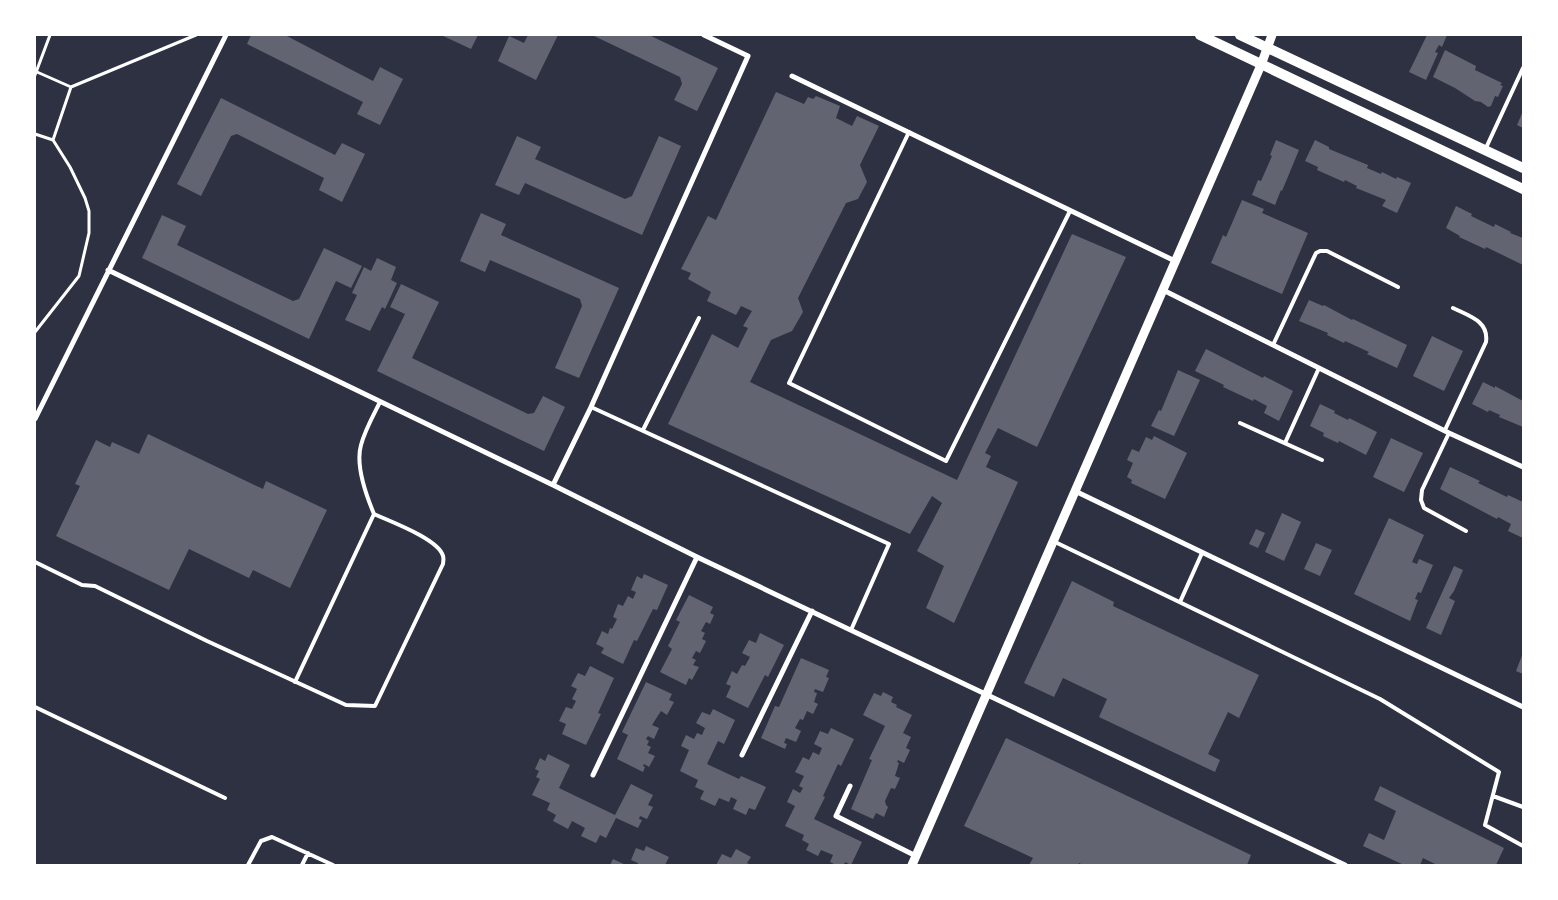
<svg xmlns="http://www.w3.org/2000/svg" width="1558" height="900" font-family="'IBM Plex Sans',sans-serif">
<rect width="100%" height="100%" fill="#2d3142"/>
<path fill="#626471" d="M251 35H285L373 81 380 67 403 79 380 125 357 114 363 102 247 44Z
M441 35H478L471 49Z
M528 35H558L536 80 498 61 509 36 524 43Z
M592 35H649L718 68 697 111 674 100 682 84 680 77Z
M1427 35H1447L1442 47 1439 45 1435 52 1438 53 1426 80 1409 72Z
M1445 50 1476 66 1475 70 1502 83 1500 85 1503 86 1498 97 1495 96 1491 106 1488 107 1481 102 1475 101 1455 88 1433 77Z
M776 92 804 104 808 97 813 99 816 96 840 106 836 118 852 126 857 116 879 126 860 165 867 182 858 199 846 203 798 298 803 312 792 331 771 340 750 382 957 480 1072 234 1126 257 1037 447 998 428 985 453 991 456 986 467 1018 482 954 623 926 608 944 566 917 551 942 503 932 496 910 534 668 424 712 334 738 348 748 328 743 326 752 311 741 306 736 315 707 301 711 292 688 279 691 273 681 269 708 216 716 220Z
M221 98 335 155 342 143 365 154 342 202 319 190 324 178 237 134 231 136 201 196 177 184Z
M1523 111V128L1517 125Z
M517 136 541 147 535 159 625 199 632 196 659 136 681 146 642 235 525 183 519 195 495 185Z
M1276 140 1299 150 1282 191 1281 190 1275 205 1252 195 1258 180 1261 181 1272 156 1270 155Z
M1315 140 1329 147V149L1368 165 1367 168 1381 174 1382 172 1396 179 1397 177 1411 183 1397 213 1382 206 1386 200 1356 188 1357 186 1345 180 1344 182 1317 170 1318 167 1305 161Z
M1242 200 1264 209 1262 213 1308 233 1282 294 1211 263 1223 235 1226 237Z
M1456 206 1472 214 1471 216 1494 227 1495 224 1511 232 1510 233 1523 238V265L1486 247 1485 249 1459 237 1460 236 1446 228Z
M481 213 506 224 501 235 619 288 579 378 555 368 582 306 580 299 490 260 485 272 460 261Z
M162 215 186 226 177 245 293 301 299 299 324 248 362 266 351 288 336 281 309 339 142 258Z
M377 258 396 267 391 280 397 283 385 309 382 307 370 331 345 320 357 295 352 293 364 267 371 271Z
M401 284 439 302 412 358 528 414 534 413 543 396 565 407 544 451 377 371 405 314 390 307Z
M1309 300 1323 306 1324 305 1352 320 1353 319 1407 345 1397 368 1367 354 1369 352 1345 341 1344 343 1327 335 1328 333 1299 321Z
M1432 336 1463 351 1444 391 1413 376Z
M1206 349 1263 378 1264 376 1293 391 1279 421 1264 413 1267 406 1254 399 1253 401 1223 387 1224 385 1195 371Z
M1178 370 1200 380 1174 436 1151 426 1159 410 1161 411Z
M1483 382 1495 388V386L1523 401V427L1499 417 1500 415 1489 410 1488 412 1472 404Z
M1320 404 1335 411 1334 413 1348 420 1349 418 1377 432 1366 455 1339 441 1338 443 1323 436 1324 433 1310 426Z
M148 434 263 489 266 481 327 510 290 588 253 570 249 578 189 549 169 590 56 536 80 486 75 484 96 440 110 447 112 442 139 454Z
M1154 436 1187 453 1165 499 1131 483 1132 480 1127 477 1133 463 1127 460 1132 449 1139 452 1146 437 1152 440Z
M1391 438 1423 453 1404 492 1373 477Z
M1450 467 1480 481 1478 483 1507 497 1508 495 1523 502V538L1508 531 1511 524 1498 517 1497 519 1440 489Z
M1282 513 1301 522 1284 561 1265 552Z
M1389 518 1424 535 1412 562 1417 564 1419 559 1433 565 1421 593 1418 592 1415 599 1418 600 1410 621 1354 594Z
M1256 529 1265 533 1258 548 1249 544Z
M1316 543 1332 550 1320 576 1304 569Z
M1454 566 1463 570 1454 591 1449 598 1455 601 1441 635 1426 628Z
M644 574 668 585 657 610 653 609 637 641 634 640 623 664 601 653 604 648 596 644 602 631 608 634 610 628 612 629 617 619 613 617 618 604 623 606 628 596 633 599 636 592 631 590 637 576 642 579Z
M1072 581 1114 602 1113 606 1259 675 1239 718 1228 712 1208 754 1220 760 1215 772 1099 717 1107 699 1063 678 1054 697 1024 683Z
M689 595 713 607 710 613 714 615 710 624 706 622 701 631 705 633 702 639 706 641 700 653 696 651 692 658 696 660 693 665 699 667 692 680 689 678 686 685 660 672 672 649 668 646 680 622 676 620Z
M760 633 784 645 768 677 765 675 748 708 726 697 731 686 726 684 732 671 737 674 742 665 745 666 750 657 742 653 749 640 756 643Z
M1523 653V674L1516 671Z
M801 658 829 670 826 677 829 678 823 692 815 689 814 692 817 693 814 702 818 704 813 714 807 711 803 720 800 719 795 728 801 731 796 742 786 738 784 743 787 744 785 749 761 738 775 706 779 707Z
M590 666 614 678 598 713 601 714 586 745 562 734 566 724 559 721 566 707 572 709 576 701 572 699 577 689 571 686 578 673 585 676Z
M646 682 672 694 669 700 674 702 667 715 661 711 652 725 659 728 654 739 648 736 646 739 649 741 647 745 651 747 648 753 655 756 649 767 644 764 643 766 645 767 643 772 617 759 628 735 622 732Z
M883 692 893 697 891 702 897 705 896 707 912 715 903 733 911 737 906 748 910 750 904 763 898 760 897 762 899 763 895 776 900 778 895 789 891 788 885 801 886 805 888 807 884 817 876 813 873 819 851 809 872 760 869 759 885 726 863 715 874 693 881 696Z
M713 709 735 720 724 744 718 741 707 764 739 779 741 776 766 787 755 810 749 808 746 815 733 809 737 800 731 797 729 802 719 798 715 806 700 799 704 791 695 787 698 780 680 771 689 750 681 746 686 735 694 739 697 733 702 735 705 728 696 723 702 712 710 715Z
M831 728 854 739 841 766 838 764 823 796 825 797 814 819 862 842 851 865 845 862 844 865H836L830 862 833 855 821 850 818 856 806 850 809 844 802 840 804 835 785 826 795 806 787 802 793 789 800 793 803 788 799 786 804 776 795 772 803 757 809 760 813 752 819 755 822 748 814 744 820 731 828 734Z
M1006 738 1251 855 1247 865H1083L1079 863 1078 865H1029L1033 858 964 826Z
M548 754 570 765 559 788 615 815 631 784 653 795 648 805 653 807 647 819 640 816 639 819 642 820 638 828 616 818 606 838 600 835 596 843 581 836 585 828 572 821 568 829 553 821 556 815 547 810 550 803 532 795 540 779 536 777 539 771 535 769 540 758 545 761Z
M1380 786 1504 848 1496 865H1437L1423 858 1420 865H1404L1363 846 1369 833 1384 840 1396 811 1374 800Z
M646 846 669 857 665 865H637L638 863 631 860 636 848 644 851Z
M736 849 751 857 747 863 751 865H716L722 854 731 858Z
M613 859 626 865H610Z"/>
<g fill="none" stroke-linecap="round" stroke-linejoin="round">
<path stroke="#fff" stroke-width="3" d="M37 72 71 87 196 35
M35 75 50 35
M35 134 53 140 70 167 85 198 89 211V233L79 276 35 332
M53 140 71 87"/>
<path stroke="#fff" stroke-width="4" d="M909 132 789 383 946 461 1070 211
M1485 150 1523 68
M1273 345 1316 253 1320 251H1327L1398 287
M591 407 889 544 851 630
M1240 423 1322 460
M643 430 699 318
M1445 430 1486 342C1489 321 1469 316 1453 308
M1449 433 1422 490 1421 500 1424 508 1466 531
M1285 443 1319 368
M1053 541 1380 699 1499 772 1485 825 1523 846
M35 562 82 585 95 586 207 641 346 705 375 706 443 564C443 562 444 559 443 556 439 539 389 521 374 514 366 495 355 466 361 445 365 430 373 416 380 402
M1180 602 1202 553
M295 682 374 514
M35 707 225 798
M1493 796 1523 807
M248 865 261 841 272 837 333 865
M302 865 308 853"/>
<path stroke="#fff" stroke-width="5" d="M792 76 1175 261
M108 270 553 485 697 557 1345 865
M1163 290 1449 433 1523 467
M35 419 226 35
M553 485 591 407 748 56 704 35
M1075 491 1523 707
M742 755 812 611
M593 775 697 557
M850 786 836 816 916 856"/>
<path stroke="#fff" stroke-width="9" d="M912 865 1261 65 1272 35"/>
<path stroke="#fff" stroke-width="10" d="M1200 35 1523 189
M1240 35 1523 168"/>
</g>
<rect width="1558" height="900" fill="none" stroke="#ffffff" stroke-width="72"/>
</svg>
